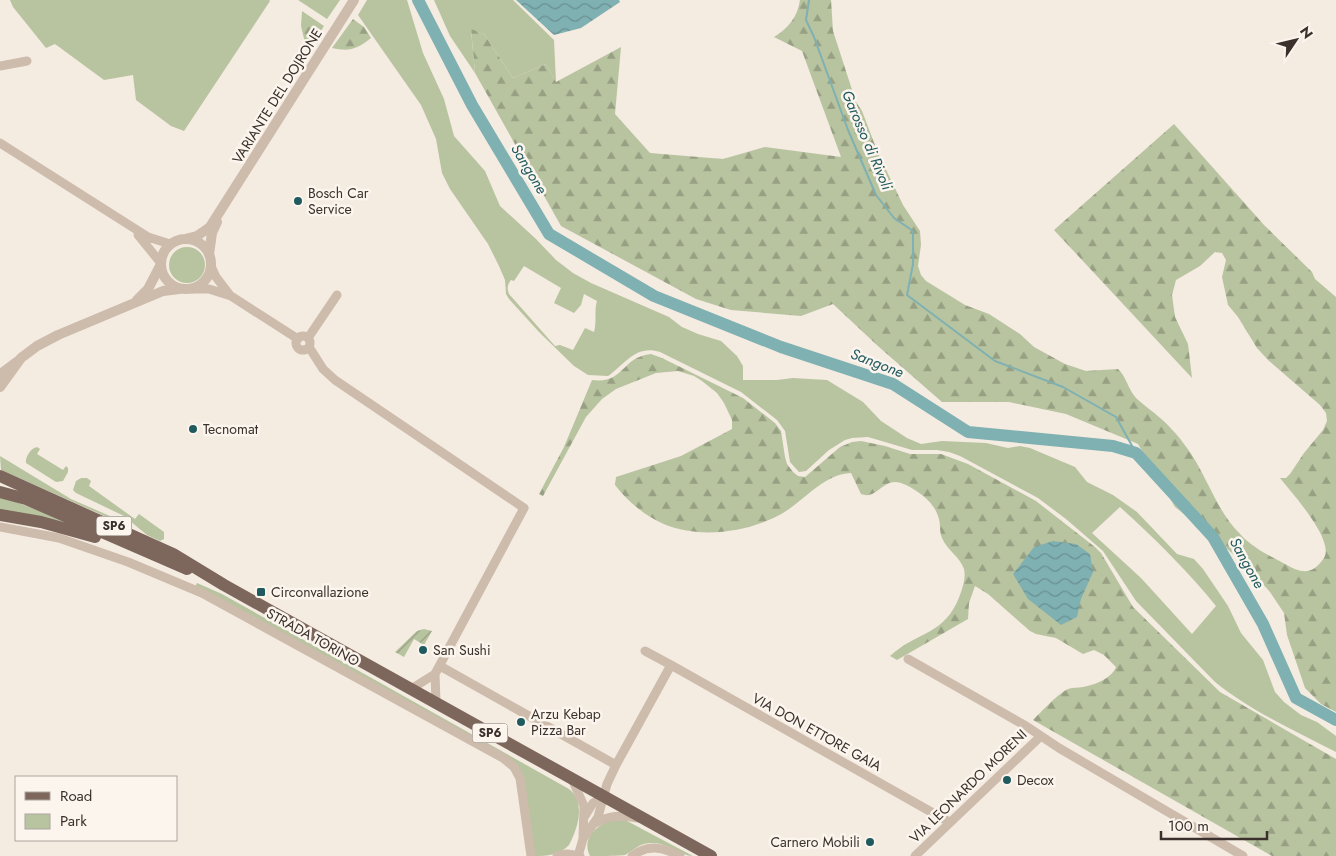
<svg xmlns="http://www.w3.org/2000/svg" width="1336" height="856" font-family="Jost,sans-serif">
<defs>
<pattern id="forest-firs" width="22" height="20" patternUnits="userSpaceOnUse" patternTransform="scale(1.25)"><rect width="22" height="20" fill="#b8c4a0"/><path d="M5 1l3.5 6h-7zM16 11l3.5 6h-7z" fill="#97a083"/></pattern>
<pattern id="garden-furrows" width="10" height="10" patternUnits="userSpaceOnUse" patternTransform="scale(1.25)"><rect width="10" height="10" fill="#b8c4a0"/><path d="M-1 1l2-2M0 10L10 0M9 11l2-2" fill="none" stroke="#97a083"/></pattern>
<pattern id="water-waves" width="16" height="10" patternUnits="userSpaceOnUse" patternTransform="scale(1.25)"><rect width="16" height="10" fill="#7fb0b2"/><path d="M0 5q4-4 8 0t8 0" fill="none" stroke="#699091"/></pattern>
</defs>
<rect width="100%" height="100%" fill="#f4ebe1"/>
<path fill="#b8c4a0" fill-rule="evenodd" d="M10 0H269L270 1 184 131 171 126 136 100 133 75 104 80 55 44 46 48 13 7Z
M298 0H340L327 19Z
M367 0H407L423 53 444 99 454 136 485 171 500 206 536 239 556 260 573 273 591 283 669 317 682 327 698 334 721 341 737 356 743 366V380H777L793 378 827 380 863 402 881 421 907 438 921 444 942 441 986 443 1008 448 1020 446 1030 448 1075 467 1087 482 1113 495 1137 512 1177 554 1194 559 1203 569 1228 606 1241 633 1263 660 1275 692 1284 702 1301 715 1317 722 1336 736V752C1295 731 1251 711 1215 682L1136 601 1103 551 1066 519 1038 498 960 456 949 452 937 450H912L868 437 852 438 845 440 829 450 806 471 799 472 790 462 785 431 777 420 741 392 660 352C636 344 625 364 608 376L588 375 574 366 539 332 509 299 506 294 505 280 499 266 488 244 450 189 442 173 436 139 421 105 358 15ZM524 266 561 288 554 303 574 313 581 305 584 294 597 301C594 311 597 321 594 332L585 328 573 350 560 345 555 346 509 294C507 289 507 285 511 280L514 281ZM1120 507C1154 538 1187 570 1216 606L1192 634 1141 578 1092 533Z
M434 0H513L554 40 556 82 546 64 513 78 484 34 471 30 475 73 450 36Z
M169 265a18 18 0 1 1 36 0a18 18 0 1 1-36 0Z
M37 447 40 449 37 454 63 470 66 466 68 468V472L63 481 56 482 26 463C25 457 31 448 37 447Z
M0 456 71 499 119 520 118 522 1 470Z
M81 478H87L91 481 89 486 135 519 139 514 164 532V539L160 541 147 535 124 516 76 493 73 490 76 481Z
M0 496 77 525 0 511Z
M197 583 222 594 569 789C586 803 578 828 569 845 560 855 547 856 535 856L521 772 195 587Z
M611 819 627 821 693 856C680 856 669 843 652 843 638 843 635 850 625 855 619 856 597 856 590 856 581 838 597 826 611 819Z"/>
<path fill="url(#forest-firs)" d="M800 0H831L833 31 856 102 862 111 878 153 903 205 920 231 921 245 918 266 921 275 926 281 965 305 989 314 1020 334 1034 347 1065 364 1086 371 1118 369C1126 376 1128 389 1136 398 1141 403 1147 407 1153 412 1166 422 1178 435 1187 448 1207 475 1216 511 1241 535 1253 548 1270 556 1285 564 1301 573 1312 576 1324 558 1335 540 1291 492 1280 478H1286L1290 474 1304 453 1323 430 1327 421 1326 413 1320 405 1268 360 1257 348 1238 317 1228 305 1222 277 1226 260 1222 253 1215 252 1200 266 1176 280 1172 295 1175 317 1188 344 1192 378 1054 230 1174 124 1264 225 1312 272 1315 279 1336 297V712L1321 704 1305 688 1287 635 1284 613 1270 592 1246 565 1213 537 1175 507 1138 444 1066 414 1009 402H942L879 347 833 304 801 316 731 310 696 299 561 226 475 73 471 29 484 34 513 78 546 64 556 82 621 47 615 114 650 153 723 159 765 147 841 157 802 51 774 37C788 29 798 16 800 0Z
M302 11 324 26 312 45 306 47 301 26Z
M353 19 364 27 371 38C357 49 350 52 332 48Z
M651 354 662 358 743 398 775 423 781 431 785 457 787 464 793 472 798 476 805 477 840 447 852 442 861 441 885 446 910 454H941L968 464 1036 501 1095 547 1101 553 1133 607 1220 692 1336 759V856H1272L1033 720C1040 713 1060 692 1068 689 1073 687 1078 688 1083 687 1095 685 1112 678 1116 667L1104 655 1094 650 1083 654 1056 638 1036 634 1030 631 988 594 975 586 969 603 968 619 897 660 890 656C917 631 945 636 960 595 963 586 966 578 964 569 960 557 947 550 942 538 939 531 941 523 938 516 934 502 918 491 906 485 883 473 879 501 861 494L851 473C824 474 805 500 783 513 750 532 702 539 666 525 646 517 628 502 615 485L616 477 681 456 732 429V420L724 403 717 393 702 381 694 376 678 371 656 373 616 389 602 399 586 417 543 496 539 494 564 447 592 380C625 384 621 357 651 354Z"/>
<path fill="url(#garden-furrows)" d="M424 629 432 631 424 645 414 639 404 657 395 652 417 631Z"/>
<path fill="url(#water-waves)" d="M516 0H619L620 2 581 28 554 35Z
M1053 541 1076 544 1090 554 1093 572 1081 599 1077 617 1061 625 1028 599 1013 574 1034 547Z"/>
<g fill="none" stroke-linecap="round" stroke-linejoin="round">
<path stroke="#7fb0b2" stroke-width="2" d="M809 0 806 20 814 37 848 130 876 195 894 218 913 231V264L907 295 995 361 1063 387 1116 417 1136 453"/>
<path stroke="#7fb0b2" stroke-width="12" d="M418 0 472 105 549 234 654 296 781 347 893 384 968 432 1113 446 1136 453 1213 537 1263 624 1296 698 1336 720"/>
<path stroke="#cdbbac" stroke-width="9" d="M0 66 27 61
M0 143 148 237 170 244
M138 235 160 262
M211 266 216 277 229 294
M192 289H209L231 296 298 339
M296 343a7 7 0 1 1 14 0a7 7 0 1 1-14 0Z
M308 338 337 295
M309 347 323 369 335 380 524 508 435 674 411 689
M0 374 17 361
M0 527 59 538 128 562 202 593 503 758 514 767 520 778 531 856
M645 651 671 665
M908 659 1026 726 1059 748 1243 856
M440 666 616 765
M435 674 436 702
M572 779 584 806 583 839 578 856
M585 816 593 803 603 797
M593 824C609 815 621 815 638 818
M583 839 598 817 607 784 616 765 671 665 949 822
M557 856 567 854 580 856
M632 856C648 844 663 847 680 856
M915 856 1041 736"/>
<path stroke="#cdbbac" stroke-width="10" d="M161 264a25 25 0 1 1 50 0a25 25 0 1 1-50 0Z
M185 239 197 236 210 227 354 0
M209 254 212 233 217 222
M137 300 148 289 161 264
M0 387 21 358 37 346 58 335 163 291 179 289"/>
<path stroke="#7d675c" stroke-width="12" d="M0 476 173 554 224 585 711 856
M0 492 26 499 187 569
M0 515 41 522 95 537"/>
</g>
<g fill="#1f5a5e" stroke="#fbf5ee" stroke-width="2">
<circle cx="298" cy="201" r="5"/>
<circle cx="193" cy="429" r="5"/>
<rect x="256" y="587" width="10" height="10" rx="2.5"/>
<circle cx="423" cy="650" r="5"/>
<circle cx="521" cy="722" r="5"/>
<circle cx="1007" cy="780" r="5"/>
<circle cx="870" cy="842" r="5"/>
</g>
<g text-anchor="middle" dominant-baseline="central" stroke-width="5" stroke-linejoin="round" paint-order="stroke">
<g fill="#fbf5ee" stroke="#756b66" stroke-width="1">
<rect x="96.5" y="516.5" width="35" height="19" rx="4"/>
<rect x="472.5" y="723.5" width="35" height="19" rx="4"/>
</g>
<g font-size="12" font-weight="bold" fill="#3b302b">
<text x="114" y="526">SP6</text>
<text x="490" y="733">SP6</text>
</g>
<g font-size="14" fill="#3b302b" stroke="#fbf5ee">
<text transform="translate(277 96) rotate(-58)">VARIANTE DEL DOJRONE</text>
<text transform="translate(313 637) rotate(29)">STRADA TORINO</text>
<text transform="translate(817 732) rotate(29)">VIA DON ETTORE GAIA</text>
<text transform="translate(968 786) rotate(-44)">VIA LEONARDO MORENI</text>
</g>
<g font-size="14" fill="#3b302b" stroke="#fbf5ee" text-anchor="start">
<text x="308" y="193">Bosch Car<tspan x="308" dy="16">Service</tspan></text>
<text x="203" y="429">Tecnomat</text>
<text x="271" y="592">Circonvallazione</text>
<text x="433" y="650">San Sushi</text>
<text x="531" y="714">Arzu Kebap<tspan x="531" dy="16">Pizza Bar</tspan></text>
<text x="1017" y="780">Decox</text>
<text x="860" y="842" text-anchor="end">Carnero Mobili</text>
</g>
<g font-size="15" font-style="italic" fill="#1f5a5e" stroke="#fbf5ee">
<text transform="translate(867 140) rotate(67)">Garosso di Rivoli</text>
<text transform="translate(529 169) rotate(59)">Sangone</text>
<text transform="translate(877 363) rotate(21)">Sangone</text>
<text transform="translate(1247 563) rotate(61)">Sangone</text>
</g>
</g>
<rect x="15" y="776" width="162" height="65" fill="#fbf5ee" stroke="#aea6a0"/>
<rect x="25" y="792" width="25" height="8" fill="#7d675c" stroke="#aea6a0"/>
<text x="60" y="801" font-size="15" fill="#3b302b">Road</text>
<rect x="25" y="814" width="25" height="15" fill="#b8c4a0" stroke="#aea6a0"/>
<text x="60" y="826" font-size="15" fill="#3b302b">Park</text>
<g transform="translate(1296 40) rotate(55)" stroke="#fbf5ee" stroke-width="4" paint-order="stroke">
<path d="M0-4L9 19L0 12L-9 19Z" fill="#3b302b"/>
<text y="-8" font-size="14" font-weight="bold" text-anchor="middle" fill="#3b302b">N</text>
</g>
<path d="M1161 831v8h106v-8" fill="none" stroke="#3b302b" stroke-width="2.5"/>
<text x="1168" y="831" font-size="15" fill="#3b302b" stroke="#fbf5ee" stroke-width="4" paint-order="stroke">100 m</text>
</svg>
